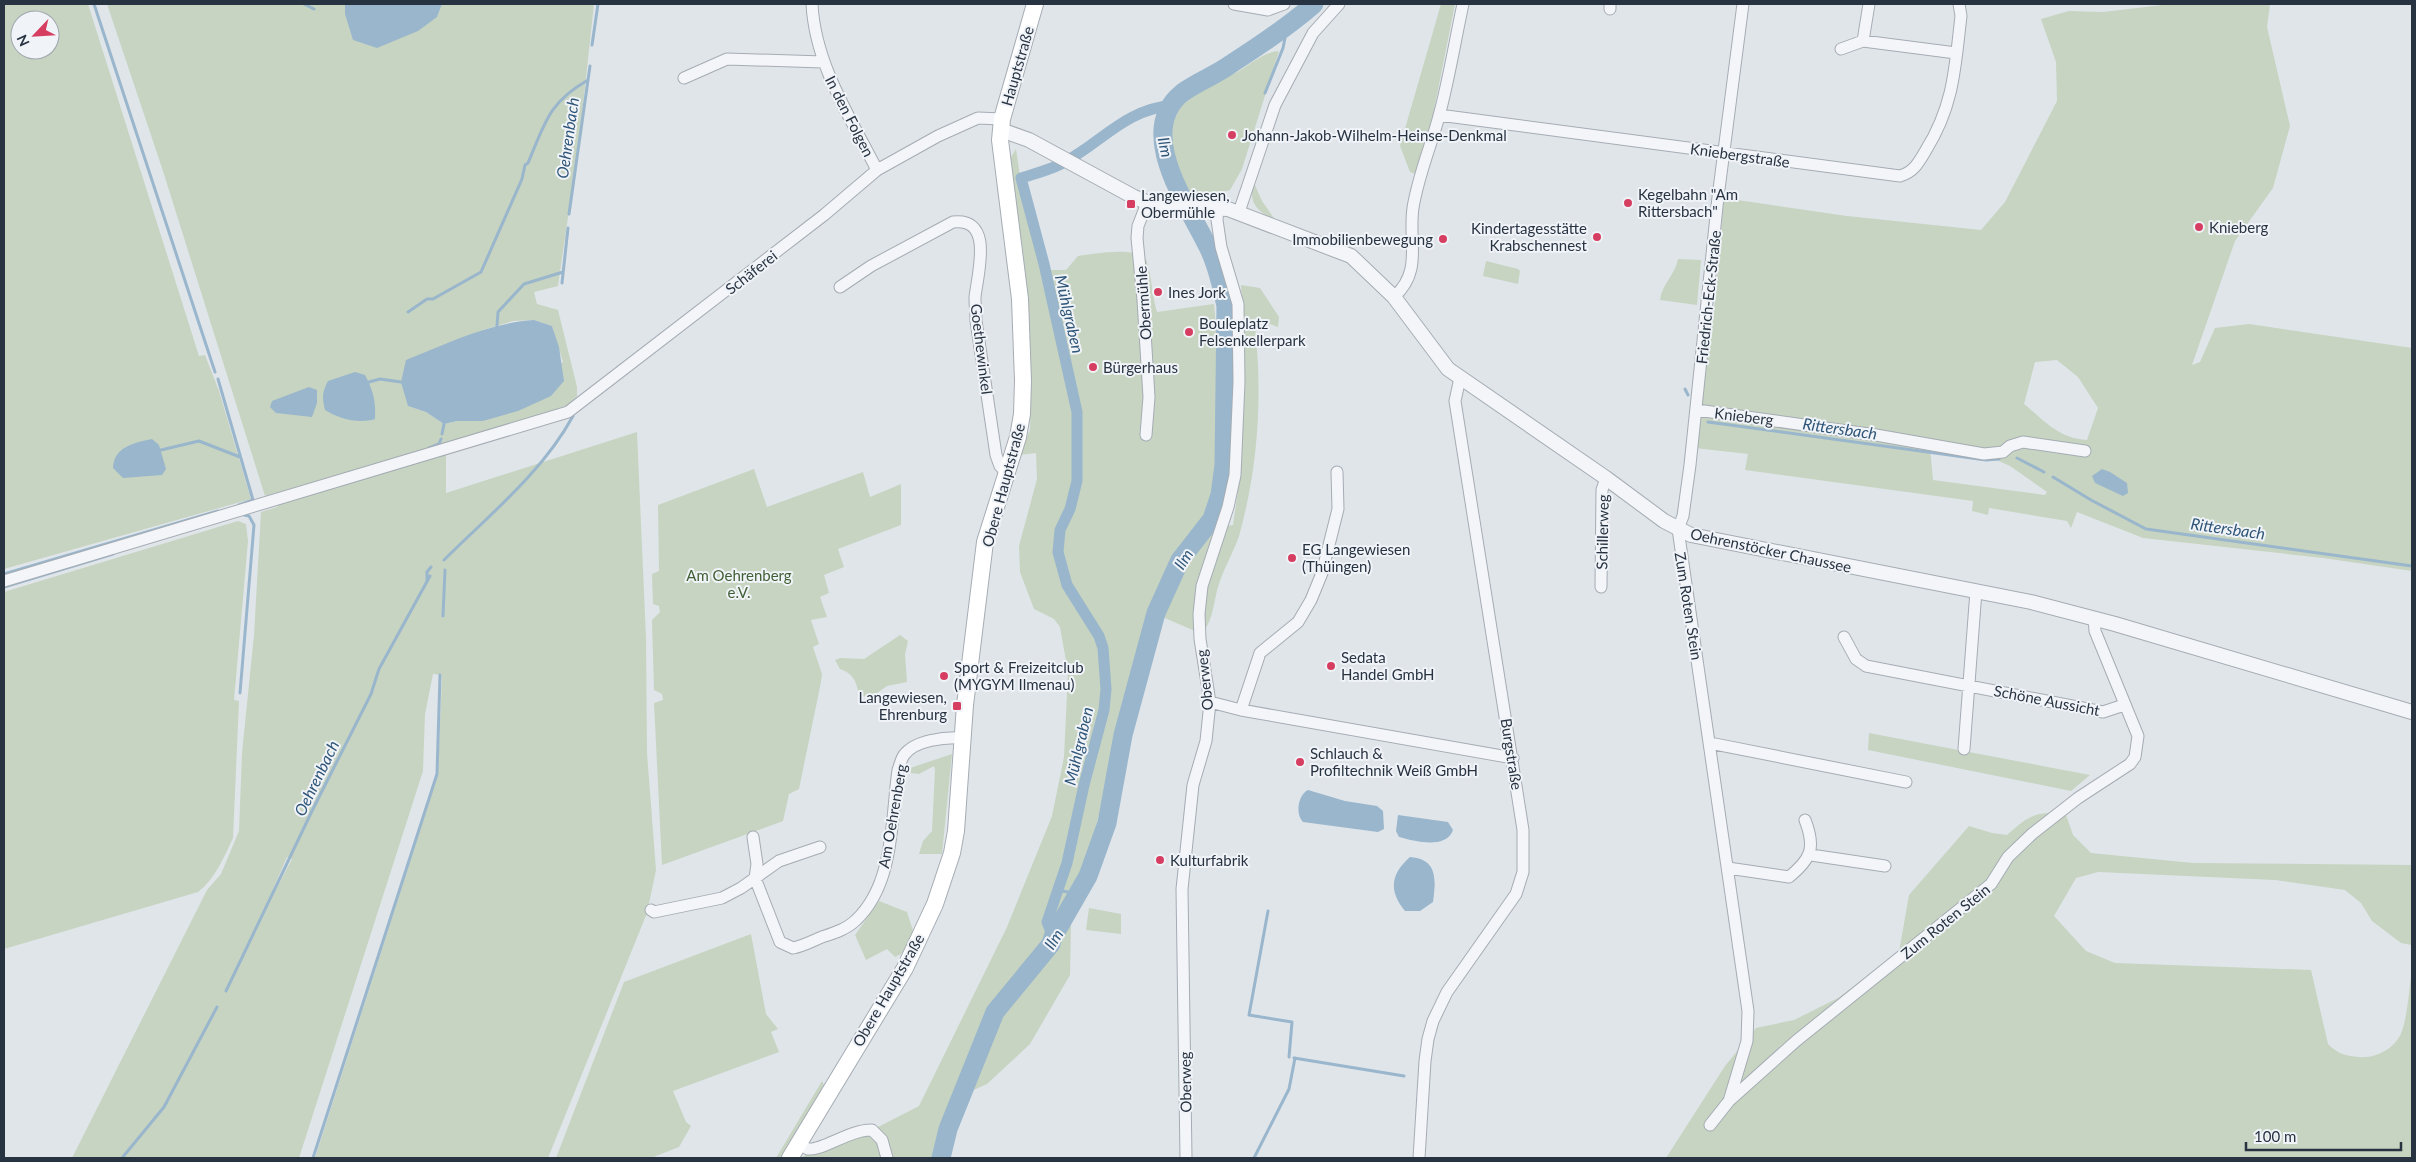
<svg xmlns="http://www.w3.org/2000/svg" width="2416" height="1162" font-family="Lato,sans-serif">
<rect width="100%" height="100%" fill="#e0e5ea"/>
<path fill="#c7d4c1" fill-rule="evenodd" d="M4 4H88L199 356 205 355 219 391 251 499 4 569ZM20 20H50V50H20Z
M107 4H345V14L437 17 442 4H594L579 142 558 286 534 292 537 304 558 310 577 387V396L570 404 508 427 265 496 163 171ZM534 320 552 326 563 362 483 421H457L444 424 426 412 408 406 483 330 513 321Z
M1441 4H1455L1433 115 1415 174 1410 172 1400 146Z
M2171 4H2270L2267 27 2290 126 2273 188 2235 241 2192 365 2200 362 2215 328 2249 324 2412 348V571L2323 558 2143 538 2077 512 2071 528 2067 521 1989 508 1988 515 1972 511 1973 501 1745 470 1748 454 1695 448 1715 301 1724 198 1847 216 1981 230 2005 202 2057 101 2056 62 2041 19 2069 11 2103 12ZM2057 360 2078 377 2098 408 2087 440C2058 438 2046 422 2024 404L2035 362ZM1930 448 1990 457 2010 466 2047 492 2045 495 1933 480Z
M1279 51 1242 169 1230 190 1200 198H1187C1167 160 1150 122 1193 93 1206 85 1222 80 1235 73 1249 66 1262 52 1279 51Z
M1016 149 1023 197H1028L1050 270H1066L1078 256C1093 254 1142 245 1147 262 1152 278 1152 296 1157 312L1214 304 1218 349V464L1213 529 1233 525 1241 470 1245 350 1241 285 1260 288 1279 317 1278 327 1254 318C1263 390 1259 465 1239 536 1234 551 1225 566 1220 581 1213 600 1215 617 1202 634L1160 616 1124 717 1071 924 1070 975 1030 1044 987 1084 967 1093 952 1131 949 1158H889L876 1128 919 1106 1007 927 1052 816 1064 757 1068 672 1060 627 1054 619 1034 609 1020 572 1019 546 1037 479 1036 453 1019 455 1030 430 1031 376 1027 289 1022 244 1008 162Z
M1254 183 1262 201 1276 221C1259 212 1247 204 1254 183Z
M1678 259 1701 260 1697 305 1660 300C1662 284 1675 275 1678 259Z
M1486 261 1518 269 1520 271 1518 284 1483 276Z
M637 432 646 638 647 753 656 870 647 913 548 1158H315L438 774 442 675 433 674 425 714 423 771 299 1158H72L207 890 221 874 239 831 242 753 254 635 261 512 277 507 280 502 446 454V493ZM287 857 292 859 276 889H273Z
M754 469 767 507 863 472 870 497 901 484V525L838 549 844 567 824 575 829 593 820 597 827 617 811 620 819 644 813 647 822 674 821 682 799 789 789 794 783 821 662 865 654 703 663 700 662 694 654 690 652 620 660 612 659 606 653 604 652 574 659 571 658 505Z
M238 521 246 524 248 541 234 700 239 701 233 838C224 857 215 879 198 892L4 949V592Z
M900 635 908 641 905 654 907 682 887 686 870 698 859 695C856 681 854 674 840 669L835 660 840 658 864 659Z
M1869 733 2090 775 2071 791 1868 750Z
M952 754 942 854H919L923 841 932 831 935 770 934 766 919 774 911 773 910 768Z
M2065 812 2073 835 2091 853 2193 863 2412 865V945L2401 943 2372 921 2361 903 2345 890 2275 880 2098 872 2076 878 2054 916 2086 951 2115 963 2311 970 2328 1044C2338 1054 2346 1056 2359 1057 2376 1059 2396 1048 2402 1031 2408 1013 2409 989 2412 970V1158H1666L1725 1066 1756 1028 1794 1020 1838 998 1899 952 1909 895 1969 826 1992 833 2007 835C2030 814 2034 813 2065 812Z
M879 901 907 912 914 934 901 954 895 957 887 949 866 960 855 935Z
M1089 908 1121 914V934L1086 930Z
M751 934 766 1014 778 1029 771 1032 779 1052 673 1091 686 1122 691 1126 679 1147 651 1158H556L624 982Z
M822 1081 824 1085 784 1158H776Z
M859 1134C876 1134 879 1143 883 1158H799Z"/>
<path fill="#99b6cc" d="M345 4H442L437 17 418 31 377 48 353 40 345 14Z
M534 320 552 326 559 347 564 381 551 396 518 411 483 421H457L444 424 426 412 408 406 401 382 406 360C448 343 489 323 534 320Z
M355 372 365 375C373 390 376 401 375 419 359 424 339 419 325 410 322 398 322 392 328 381Z
M309 387 317 390V403L312 417 276 413 270 407 272 401Z
M152 439 159 445 166 469 162 475 123 478 113 468C114 447 133 443 152 439Z
M2102 469 2110 472 2127 483 2128 493 2123 496 2095 483 2092 476Z
M1308 790 1345 801 1377 806 1383 811 1384 829 1378 832 1303 822C1295 814 1298 795 1308 790Z
M1398 815 1448 822 1453 830C1446 850 1414 841 1399 837L1396 831Z
M1410 857C1438 859 1436 880 1433 902L1420 911H1405C1388 890 1391 874 1410 857Z"/>
<g fill="none" stroke-linecap="round" stroke-linejoin="round">
<path stroke="#99b6cc" stroke-width="3" d="M94 4 215 372
M304 4 314 9
M592 45 598 4
M1265 93 1283 48 1288 23
M569 214 590 66
M562 283 568 228
M408 312 427 299H433L481 272 522 179 525 165 528 163C545 123 548 103 588 80
M497 326 498 312 524 284 563 272
M218 379 253 500 239 505
M369 382 380 379 401 382
M1685 389 1688 395
M1708 422 1986 460 1999 459
M442 434 444 424
M429 448 439 444 441 439
M161 450 199 441 240 457
M2017 458 2044 472
M2053 477 2091 500 2146 529 2412 566
M444 560C489 515 542 473 573 416
M4 574 218 511
M427 581V572L431 567
M4 587 113 554
M443 616 445 570
M240 693 254 525 249 516 244 515
M1058 890 1077 894
M1268 911 1249 1015 1292 1022 1289 1057
M226 991 312 811 371 694 379 669 430 576
M1294 1058 1404 1076
M122 1158 164 1107 217 1007
M313 1158 437 774 440 675
M1254 1158 1289 1089 1295 1058"/>
<path stroke="#99b6cc" stroke-width="11" d="M1053 937 1047 922 1067 863 1084 785 1104 710 1106 689 1103 648 1099 636 1067 585 1058 552 1060 530 1070 509 1077 481V412L1044 264 1021 178C1034 174 1049 170 1061 164 1102 143 1123 110 1173 105"/>
<path stroke="#99b6cc" stroke-width="19" d="M941 1158 948 1129 995 1012 1051 944 1053 937 1088 876 1107 823 1123 735 1156 613 1180 560 1212 519 1220 495 1224 465 1226 306C1222 287 1218 269 1210 251 1191 209 1133 133 1182 93 1197 82 1216 75 1231 64 1259 46 1289 26 1314 4"/>
<defs>
<path id="minor" d="M812 4C815 64 850 117 877 170
M1234 4 1268 10 1284 4
M1610 9V4
M1863 41 1869 4
M1841 49 1863 41 1956 53
M684 78 727 59 823 62
M1439 115 1900 176C1914 172 1919 162 1926 150 1954 105 1955 67 1961 16L1959 4
M1239 212 1275 105 1313 33 1339 4
M840 287 871 266 953 222C994 217 978 272 975 297 975 305 976 313 976 321L996 455 1000 466 1007 473
M1394 297C1423 271 1408 242 1413 208 1418 176 1431 146 1439 116 1449 79 1455 41 1463 4
M1697 410 1876 435 1984 454 2003 452 2010 446 2023 442 2085 451
M1146 435 1149 397 1143 300 1137 238 1138 226 1147 203
M4 581 568 412 824 215 877 170 938 136 978 118 1002 119
M1601 587 1602 490 1606 478
M1844 637 1856 659 1866 666 2103 712 2124 705
M1210 702 1241 710 1513 758
M1241 710 1260 653 1298 622 1311 600 1322 573 1338 509 1337 472
M1710 743 1906 782
M1964 749 1976 591
M753 837 757 864 755 878 780 942 793 948C803 946 812 941 822 937 834 933 847 929 856 920 895 883 891 818 898 770 900 765 901 759 904 755 915 740 945 737 962 738
M1811 855 1885 866
M1728 868 1789 877C1811 859 1816 848 1805 820
M651 910 654 912 722 898 741 888 779 861 820 847
M1729 1101 1747 1041 1748 1011 1678 529 1683 516 1690 465 1718 197 1743 4
M1710 1125 1729 1101 1796 1041 1991 884 2008 857 2032 834 2078 798 2130 764 2135 757 2138 736 2095 631 2094 618
M798 1143C801 1145 805 1148 808 1149 822 1151 851 1129 872 1130L882 1140 887 1158
M1186 1158 1182 889 1193 785 1206 741 1210 702 1200 639 1199 614 1202 586 1228 507 1235 475 1239 382 1238 304 1221 247 1217 220 1218 208
M1419 1158 1425 1061 1428 1039 1433 1021 1447 992 1516 894 1523 872V830L1455 401 1460 378"/>
<path id="tertiary" d="M1001 130 1029 140 1134 197 1156 206 1228 209 1351 256 1394 297 1448 369 1606 478 1664 521 1691 535 2031 602 2115 624 2412 712"/>
<path id="secondary" d="M790 1158 905 968 935 904 952 853 956 831 965 705 985 542 1018 437 1022 414 1023 381 1020 299 1000 140 1002 119 1035 4"/>
</defs>
<use href="#minor" stroke="#a5acb4" stroke-width="13"/>
<use href="#tertiary" stroke="#a5acb4" stroke-width="16"/>
<use href="#secondary" stroke="#a5acb4" stroke-width="18"/>
<use href="#minor" stroke="#f3f5f8" stroke-width="11"/>
<use href="#tertiary" stroke="#f3f5f8" stroke-width="14"/>
<use href="#secondary" stroke="#fff" stroke-width="16"/>
</g>
<g fill="#d63e61" stroke="#f0f3f7" stroke-width="2">
<circle cx="1232" cy="135" r="5"/>
<circle cx="1628" cy="203" r="5"/>
<rect x="1126" y="199" width="10" height="10" rx="2.5"/>
<circle cx="2199" cy="227" r="5"/>
<circle cx="1597" cy="237" r="5"/>
<circle cx="1443" cy="239" r="5"/>
<circle cx="1158" cy="292" r="5"/>
<circle cx="1189" cy="332" r="5"/>
<circle cx="1093" cy="367" r="5"/>
<circle cx="1292" cy="558" r="5"/>
<circle cx="1331" cy="666" r="5"/>
<circle cx="944" cy="676" r="5"/>
<rect x="952" y="701" width="10" height="10" rx="2.5"/>
<circle cx="1300" cy="762" r="5"/>
<circle cx="1160" cy="860" r="5"/>
</g>
<g text-anchor="middle" dominant-baseline="central" stroke-width="4" stroke-linejoin="round" paint-order="stroke">
<g font-size="15" fill="#283342" stroke="#f0f3f7">
<text transform="translate(1017 66) rotate(-74)">Hauptstraße</text>
<text transform="translate(850 116) rotate(63)">In den Folgen</text>
<text transform="translate(1740 155) rotate(8)">Kniebergstraße</text>
<text transform="translate(751 272) rotate(-38)">Schäferei</text>
<text transform="translate(1708 297) rotate(-84)">Friedrich-Eck-Straße</text>
<text transform="translate(1143 303) rotate(-94)">Obermühle</text>
<text transform="translate(982 349) rotate(83)">Goethewinkel</text>
<text transform="translate(1744 416) rotate(7)">Knieberg</text>
<text transform="translate(1003 485) rotate(-75)">Obere Hauptstraße</text>
<text transform="translate(1602 532) rotate(-89)">Schillerweg</text>
<text transform="translate(1771 550) rotate(12)">Oehrenstöcker Chaussee</text>
<text transform="translate(1689 606) rotate(81)">Zum Roten Stein</text>
<text transform="translate(1204 680) rotate(-96)">Oberweg</text>
<text transform="translate(2047 700) rotate(11)">Schöne Aussicht</text>
<text transform="translate(1512 754) rotate(81)">Burgstraße</text>
<text transform="translate(892 816) rotate(-80)">Am Oehrenberg</text>
<text transform="translate(1945 921) rotate(-39)">Zum Roten Stein</text>
<text transform="translate(888 990) rotate(-60)">Obere Hauptstraße</text>
<text transform="translate(1185 1082) rotate(-91)">Oberweg</text>
</g>
<g font-size="15" fill="#283342" stroke="#f0f3f7" text-anchor="start">
<text x="1242" y="135">Johann-Jakob-Wilhelm-Heinse-Denkmal</text>
<text x="1638" y="194">Kegelbahn "Am<tspan x="1638" dy="17">Rittersbach"</tspan></text>
<text x="1141" y="195">Langewiesen,<tspan x="1141" dy="17">Obermühle</tspan></text>
<text x="2209" y="227">Knieberg</text>
<text x="1587" y="228" text-anchor="end">Kindertagesstätte<tspan x="1587" dy="17">Krabschennest</tspan></text>
<text x="1433" y="239" text-anchor="end">Immobilienbewegung</text>
<text x="1168" y="292">Ines Jork</text>
<text x="1199" y="323">Bouleplatz<tspan x="1199" dy="17">Felsenkellerpark</tspan></text>
<text x="1103" y="367">Bürgerhaus</text>
<text x="1302" y="549">EG Langewiesen<tspan x="1302" dy="17">(Thüingen)</tspan></text>
<text x="1341" y="657">Sedata<tspan x="1341" dy="17">Handel GmbH</tspan></text>
<text x="954" y="667">Sport &amp; Freizeitclub<tspan x="954" dy="17">(MYGYM Ilmenau)</tspan></text>
<text x="947" y="697" text-anchor="end">Langewiesen,<tspan x="947" dy="17">Ehrenburg</tspan></text>
<text x="1310" y="753">Schlauch &amp;<tspan x="1310" dy="17">Profiltechnik Weiß GmbH</tspan></text>
<text x="1170" y="860">Kulturfabrik</text>
</g>
<g font-size="15" fill="#3f5f34" stroke="#f0f3f7">
<text x="739" y="575">Am Oehrenberg<tspan x="739" dy="17">e.V.</tspan></text>
</g>
<g font-size="16" font-style="italic" fill="#2f5679" stroke="#f0f3f7">
<text transform="translate(567 138) rotate(-82)">Oehrenbach</text>
<text transform="translate(1166 147) rotate(77)">Ilm</text>
<text transform="translate(1070 314) rotate(77)">Mühlgraben</text>
<text transform="translate(1840 428) rotate(8)">Rittersbach</text>
<text transform="translate(2228 528) rotate(8)">Rittersbach</text>
<text transform="translate(1183 559) rotate(-58)">Ilm</text>
<text transform="translate(1078 746) rotate(-77)">Mühlgraben</text>
<text transform="translate(316 778) rotate(-64)">Oehrenbach</text>
<text transform="translate(1053 939) rotate(-57)">Ilm</text>
</g>
</g>
<rect width="2416" height="1162" fill="none" stroke="#283342" stroke-width="10"/>
<g transform="translate(35 35) rotate(245)"><circle r="24" fill="#f0f3f7" stroke="#a0a6af"/>
<path d="M0-4L9 19L0 12L-9 19Z" fill="#d63e61"/>
<text y="-8" font-size="14" font-weight="bold" text-anchor="middle" fill="#283342">N</text>
</g>
<path d="M2246 1142v8h155v-8" fill="none" stroke="#283342" stroke-width="2.5"/>
<text x="2254" y="1142" font-size="15" fill="#283342" stroke="#f0f3f7" stroke-width="4" paint-order="stroke">100 m</text>
</svg>
